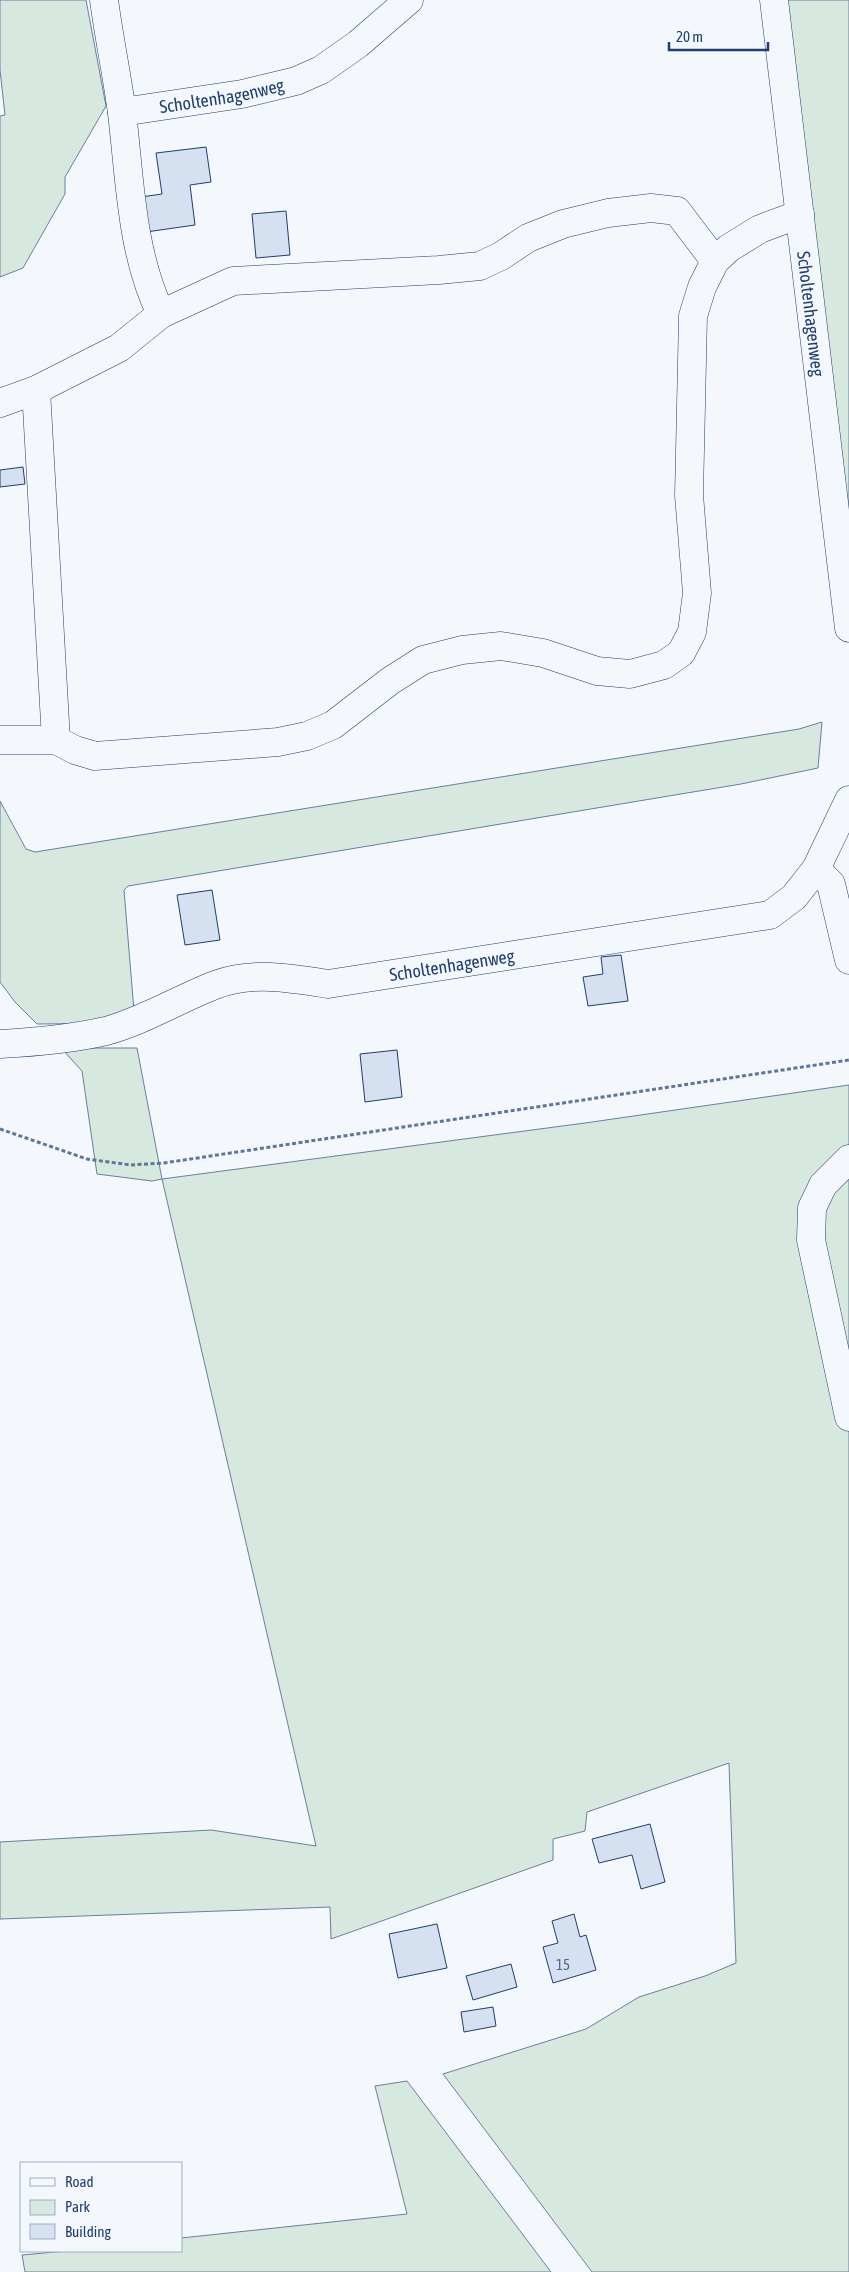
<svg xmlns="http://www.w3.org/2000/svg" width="849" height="2272" font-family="'Asap Condensed',sans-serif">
<rect width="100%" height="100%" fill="#f4f7fb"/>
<path fill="#d7e8df" stroke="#687fa3" d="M0 0H86L106 106 65 177V194L23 268 0 277V116L5 115 0 70Z
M785 0H849V598Z
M822 722 818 768 741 784 128 886 124 890 135 1023 37 1024 15 1002 0 982V801L26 849 35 852 799 729Z
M61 1048H137L162 1179 585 1123 849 1085V2272H592L443 2074 586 2029 639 1997 705 1976 736 1963 729 1763 587 1812 585 1831 553 1839V1860L331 1939 330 1907 0 1919V1842L211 1830 316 1846 162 1179 152 1181 97 1174 82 1071Z
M407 2081 551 2272H25L22 2255 66 2251H181V2238L407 2214 375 2086Z"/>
<path fill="#d5e0f0" stroke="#1d3f73" d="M206 147 211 182 190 185 195 225 146 232 141 197 162 194 156 153Z
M286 211 290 255 256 258 252 214Z
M23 467 25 484 0 487V470Z
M212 890 220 940 185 945 177 895Z
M621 955 628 1001 588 1006 583 977 603 974 601 957Z
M397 1050 402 1097 365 1102 360 1054Z
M650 1824 665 1882 641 1889 632 1855 599 1863 592 1839Z
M574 1914 580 1937 586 1935 596 1970 553 1983 543 1947 558 1943 552 1921Z
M437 1924 447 1968 398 1978 389 1934Z
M511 1964 517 1987 473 2000 466 1976Z
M493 2007 496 2026 464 2032 461 2012Z"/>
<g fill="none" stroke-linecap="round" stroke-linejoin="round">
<defs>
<g id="minor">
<path d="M104 0C109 38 117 75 122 113 130 180 131 252 161 314"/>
<path id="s1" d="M774 0 849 628"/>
<path id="s2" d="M122 112 242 94 296 81 321 70 358 44 409 0"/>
<path d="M36 390 56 740"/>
<path d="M0 403 36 390 119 348 161 314 233 281 439 270 480 266 501 256 528 238 563 224 608 213 651 208 677 211 715 261"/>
<path d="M0 740H56L75 750 95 756 278 742 307 736 333 725 390 681 423 660 462 650 501 646 543 653 597 671 630 674 664 665 681 653 692 632 697 593 689 495 693 316 702 287 715 261 729 248 760 229 800 214"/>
<path d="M816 869 831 884 849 960"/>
<path id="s3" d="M0 1044C36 1042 71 1039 106 1031 143 1021 179 999 215 985 251 971 291 978 328 984L770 915 794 897 816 869 849 800"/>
<path d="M849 1159 823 1185 812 1208 811 1240 849 1417"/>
</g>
</defs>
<use href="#minor" stroke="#1d3f73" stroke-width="29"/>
<path stroke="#5e769c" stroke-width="3" stroke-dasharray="4 2.5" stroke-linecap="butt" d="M0 1129 87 1159 131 1165 164 1163 849 1060"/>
<use href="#minor" stroke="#f4f7fb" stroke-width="28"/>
</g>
<g text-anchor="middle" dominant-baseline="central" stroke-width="4" stroke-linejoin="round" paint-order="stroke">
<g font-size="15" fill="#4b6792">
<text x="563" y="1964">15</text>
</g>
<g font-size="18" fill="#1d3f73" stroke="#f4f7fb">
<text stroke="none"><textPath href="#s2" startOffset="101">Scholtenhagenweg</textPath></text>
<text stroke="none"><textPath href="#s1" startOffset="316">Scholtenhagenweg</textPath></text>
<text stroke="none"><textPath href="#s3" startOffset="465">Scholtenhagenweg</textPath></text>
</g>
</g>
<rect x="20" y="2162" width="162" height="90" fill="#f4f7fb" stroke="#9eadc5"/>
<rect x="30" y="2178" width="25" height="8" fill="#f4f7fb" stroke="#9eadc5"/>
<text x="65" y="2187" font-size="15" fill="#1d3f73">Road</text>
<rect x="30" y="2200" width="25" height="15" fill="#d7e8df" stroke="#9eadc5"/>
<text x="65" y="2212" font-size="15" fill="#1d3f73">Park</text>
<rect x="30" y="2224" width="25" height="15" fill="#d5e0f0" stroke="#9eadc5"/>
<text x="65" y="2237" font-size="15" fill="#1d3f73">Building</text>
<path d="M669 42v8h99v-8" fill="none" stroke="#1d3f73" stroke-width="2.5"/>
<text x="676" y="42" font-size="15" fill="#1d3f73" stroke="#f4f7fb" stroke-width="4" paint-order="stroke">20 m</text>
</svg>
